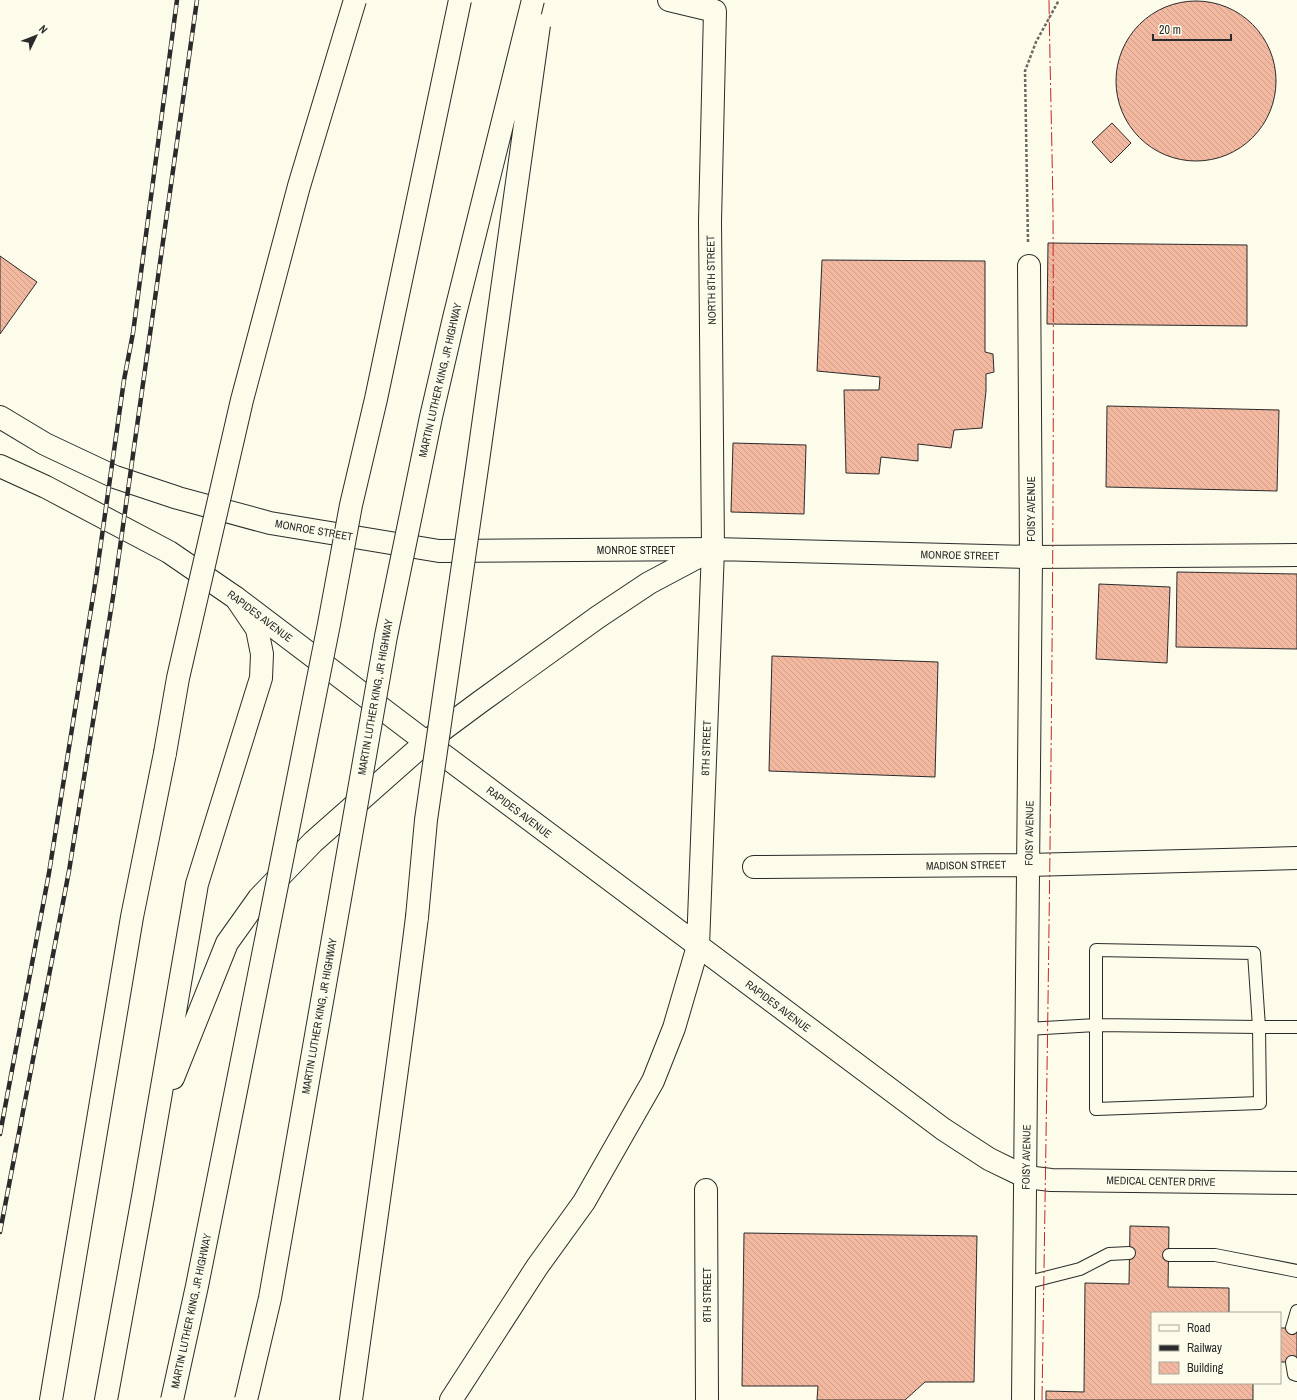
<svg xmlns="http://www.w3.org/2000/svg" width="1297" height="1400" font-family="'Archivo Narrow',sans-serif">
<defs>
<pattern id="building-back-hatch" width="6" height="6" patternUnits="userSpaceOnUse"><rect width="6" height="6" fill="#f2b8a0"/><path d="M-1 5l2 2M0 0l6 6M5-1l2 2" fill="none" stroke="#d09e8a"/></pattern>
</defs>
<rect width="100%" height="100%" fill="#fdfbea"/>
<path fill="url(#building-back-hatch)" stroke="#2b2b2b" d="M1116 81a80 80 0 1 1 160 0a80 80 0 1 1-160 0Z
M1112 123 1131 143 1111 163 1092 142Z
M1048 243 1247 245V326L1047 324Z
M0 256 37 282 0 334Z
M822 260 985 261V352L993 354 994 372 986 374V391L982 428 954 430 951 448 918 444V461L881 457 879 474 846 473 844 390H879L880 377 817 371Z
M1107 406 1279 410 1277 491 1106 487Z
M733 443 806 445 804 514 731 512Z
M1177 572 1297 574V649L1176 647Z
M1099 584 1170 587 1167 663 1096 659Z
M772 656 938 662 935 777 769 771Z
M1130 1226 1169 1227 1168 1287 1229 1288V1313H1152V1383H1253V1400H1046V1391L1084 1392 1085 1283 1129 1284Z
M744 1233 977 1236 974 1382H925L905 1400H817L818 1386H742Z
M1280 1328H1297V1362H1280Z"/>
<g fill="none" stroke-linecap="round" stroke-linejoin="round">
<defs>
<path id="lane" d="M1096 950 1254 953 1259 1027 1260 1103 1096 1109Z
M1027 1029 1096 1025 1259 1027H1297
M1169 1255H1215L1297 1271
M1025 1283 1080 1269 1109 1254 1129 1253
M1292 1328 1297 1311
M1292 1362 1294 1374 1297 1375"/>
<path id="street" d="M669 0 715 11 710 221 713 549
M754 867 1028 865 1297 858
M706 1190 707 1400
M1023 1400 1031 557 1029 266"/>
<path id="secondary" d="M0 417 45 444 115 477 178 498 270 523 439 551 713 549 1031 557 1297 555
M0 466 46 487 169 552 236 598 426 742 943 1129 989 1159 1026 1177 1051 1180 1297 1183
M698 946 713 549"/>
<path id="highway" d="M173 1078 227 943 259 898 313 842 426 742 480 702 598 617 649 583 713 549
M51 1400 132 917 165 753
M106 1400 143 1197 197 884 261 678 262 654 257 629 236 598
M351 1400C373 1239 397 1078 417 917
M451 1400 537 1267 584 1202 653 1081 674 1028 698 946"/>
</defs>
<use href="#lane" stroke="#2b2b2b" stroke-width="14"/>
<use href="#street" stroke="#2b2b2b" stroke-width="24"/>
<use href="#secondary" stroke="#2b2b2b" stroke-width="24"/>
<use href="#highway" stroke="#2b2b2b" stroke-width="24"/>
<path stroke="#6a6964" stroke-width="2.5" stroke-dasharray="3 2" stroke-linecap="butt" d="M1028 242 1025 71 1036 42 1059 0"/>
<use href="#lane" stroke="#fdfbea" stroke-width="12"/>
<use href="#street" stroke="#fdfbea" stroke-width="22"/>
<use href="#secondary" stroke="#fdfbea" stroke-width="22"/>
<use href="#highway" stroke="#fdfbea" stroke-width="22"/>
<defs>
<path id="rail" d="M0 1134 49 873 96 578 124 380 133 333 177 0
M0 1232 69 871 113 597 197 0"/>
</defs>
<use href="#rail" stroke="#2b2b2b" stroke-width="4.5"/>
<use href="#rail" stroke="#fdfbea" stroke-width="3" stroke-dasharray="9" stroke-linecap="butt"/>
<defs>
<path id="highway-bridge" d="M165 753 178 678 242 400 299 186 355 0
M417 917 426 820 478 461 539 25
M172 1400 197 1286 329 624 351 505 376 399 460 0
M246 1400 270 1298 386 636 431 417 454 318 533 0"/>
</defs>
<use href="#highway-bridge" stroke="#2b2b2b" stroke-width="24" stroke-linecap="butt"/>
<use href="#highway-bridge" stroke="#fdfbea" stroke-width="22"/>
<path stroke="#c62828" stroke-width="1" stroke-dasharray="14 3 2 3" stroke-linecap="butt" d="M1042 1400C1048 1004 1055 607 1053 211 1052 141 1050 70 1049 0"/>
</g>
<g text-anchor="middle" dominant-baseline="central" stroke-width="3" stroke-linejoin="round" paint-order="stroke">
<g font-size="11" fill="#2b2b2b" stroke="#fdfbea">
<text transform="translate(711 280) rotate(-91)">NORTH 8TH STREET</text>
<text transform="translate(440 380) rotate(-77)">MARTIN LUTHER KING, JR HIGHWAY</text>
<text transform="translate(1031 509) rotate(-90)">FOISY AVENUE</text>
<text transform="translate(314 530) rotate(10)">MONROE STREET</text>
<text x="636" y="550">MONROE STREET</text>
<text transform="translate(960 555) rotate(1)">MONROE STREET</text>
<text transform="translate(260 616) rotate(37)">RAPIDES AVENUE</text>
<text transform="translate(375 697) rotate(-80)">MARTIN LUTHER KING, JR HIGHWAY</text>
<text transform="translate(706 748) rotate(-88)">8TH STREET</text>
<text transform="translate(519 812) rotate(37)">RAPIDES AVENUE</text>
<text transform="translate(1029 833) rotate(-89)">FOISY AVENUE</text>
<text transform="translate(966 865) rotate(-1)">MADISON STREET</text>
<text transform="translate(778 1006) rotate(37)">RAPIDES AVENUE</text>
<text transform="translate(319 1016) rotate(-80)">MARTIN LUTHER KING, JR HIGHWAY</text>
<text transform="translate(1026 1157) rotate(-89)">FOISY AVENUE</text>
<text transform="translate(1161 1181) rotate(1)">MEDICAL CENTER DRIVE</text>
<text transform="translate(707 1295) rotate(-90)">8TH STREET</text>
<text transform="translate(191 1311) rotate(-78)">MARTIN LUTHER KING, JR HIGHWAY</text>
</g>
</g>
<rect x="1151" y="1312" width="130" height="72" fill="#fdfbea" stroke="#a9a89e"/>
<rect x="1159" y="1325" width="20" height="6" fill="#fdfbea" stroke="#a9a89e"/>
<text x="1187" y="1332" font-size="12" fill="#2b2b2b">Road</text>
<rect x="1159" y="1345" width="20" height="6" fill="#2b2b2b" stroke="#a9a89e"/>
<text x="1187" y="1352" font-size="12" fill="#2b2b2b">Railway</text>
<rect x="1159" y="1362" width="20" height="12" fill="url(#building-back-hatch)" stroke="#a9a89e"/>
<text x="1187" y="1372" font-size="12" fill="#2b2b2b">Building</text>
<g transform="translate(36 36) rotate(47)" stroke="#fdfbea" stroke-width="3" paint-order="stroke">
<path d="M0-3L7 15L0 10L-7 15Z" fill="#2b2b2b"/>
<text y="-6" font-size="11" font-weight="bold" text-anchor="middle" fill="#2b2b2b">N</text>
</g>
<path d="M1153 34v6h78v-6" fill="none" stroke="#2b2b2b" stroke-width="2"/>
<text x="1159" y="34" font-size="12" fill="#2b2b2b" stroke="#fdfbea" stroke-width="3" paint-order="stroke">20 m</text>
</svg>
